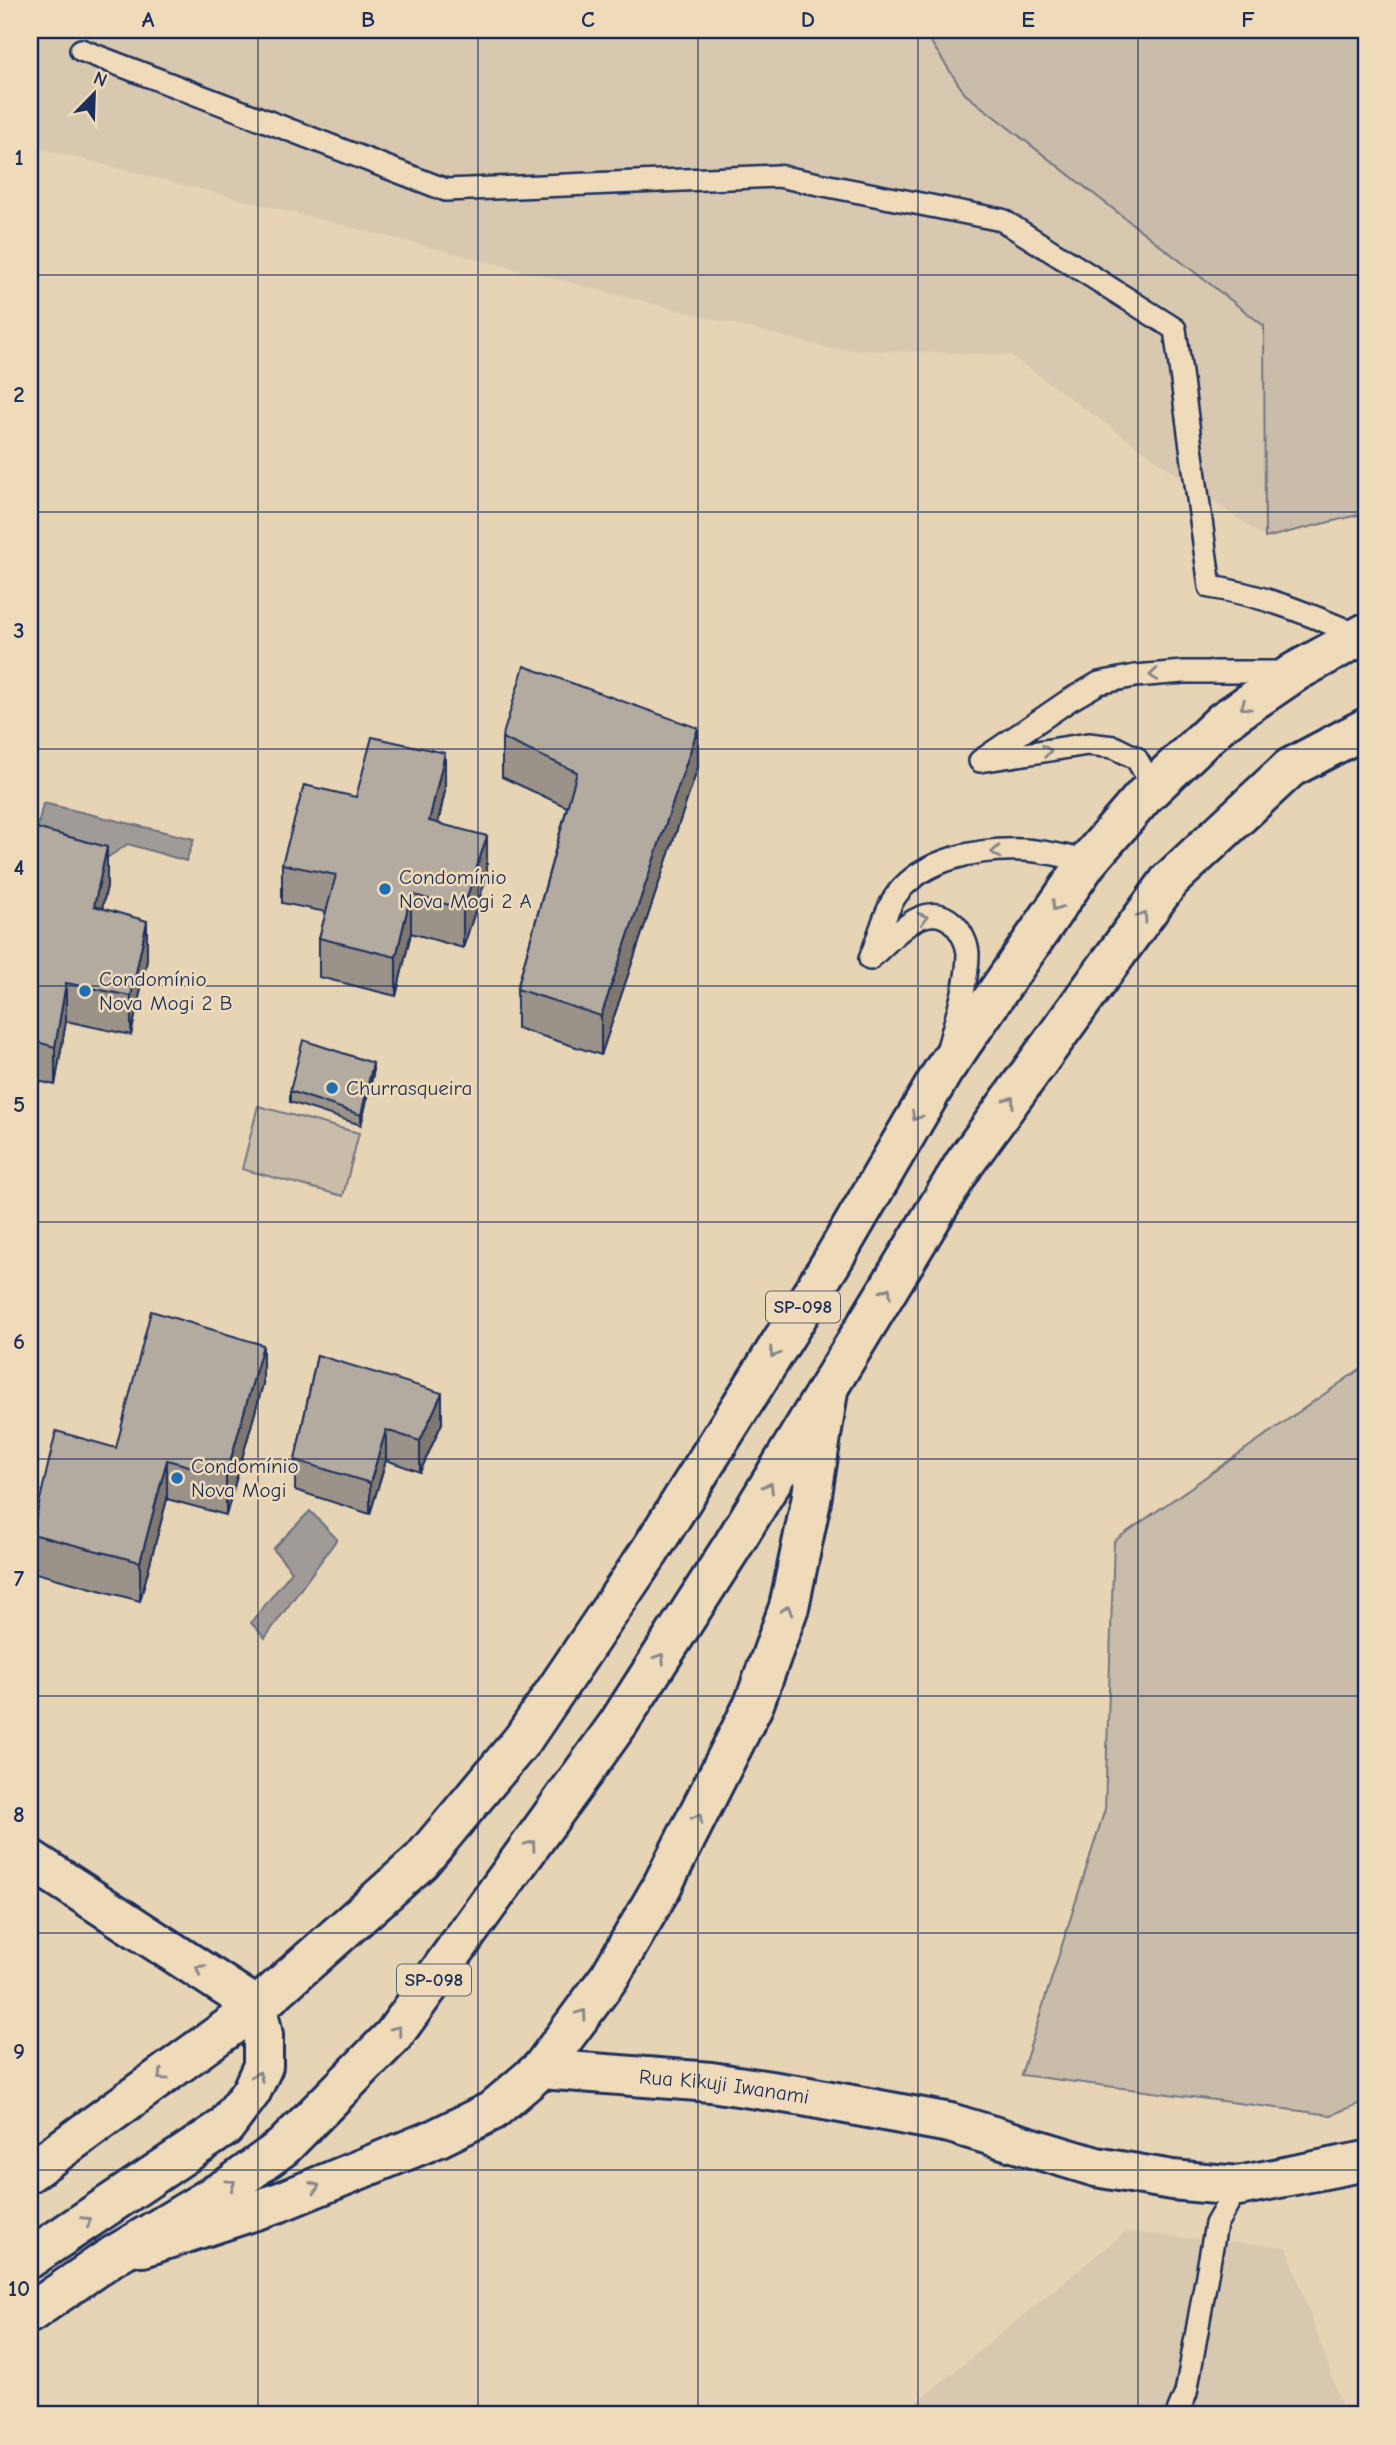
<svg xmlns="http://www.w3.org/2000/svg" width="1396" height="2445" font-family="'Comic Neue',sans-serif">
<rect width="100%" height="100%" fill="#e7d4b5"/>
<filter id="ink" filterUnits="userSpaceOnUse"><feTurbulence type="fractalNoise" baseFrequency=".0143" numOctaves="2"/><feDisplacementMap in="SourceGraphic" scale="14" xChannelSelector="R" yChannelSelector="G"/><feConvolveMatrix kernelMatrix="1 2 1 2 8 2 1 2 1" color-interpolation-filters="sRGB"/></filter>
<g filter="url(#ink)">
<path fill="#d8c8af" d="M30 30H923L965 94 1264 326 1265 538 1010 355 832 349 30 146Z
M1125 2232 1287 2247 1345 2415H901Z"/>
<path fill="#c9bca9" stroke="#727684" stroke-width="2" d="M923 30H1366V513L1265 538 1264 326 965 94Z
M258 1106 359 1133 343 1196 242 1169Z
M1366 1365V2101L1331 2115 1021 2075 1105 1809 1114 1541Z"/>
<path fill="#a09b97" stroke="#6b7080" stroke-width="2" d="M43 803 194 839 186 861 128 844 90 869 31 858Z
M310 1511 337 1539 265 1638 251 1623 292 1571 273 1549Z"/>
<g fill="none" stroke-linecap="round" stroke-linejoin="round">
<defs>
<path id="service" d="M81 50 446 190 778 176 1002 220 1175 329 1210 587C1264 595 1311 615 1360 636
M986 760 1088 744 1114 747 1136 758 1146 775 1145 795
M980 761 1068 701 1099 683 1135 676 1184 672H1290
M874 955C894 936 927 897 954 924 961 931 967 943 968 953 968 984 956 1017 948 1048
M870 959C878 940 885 910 897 894 924 858 981 848 1024 850 1045 851 1067 857 1088 861
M1177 2415 1186 2393 1216 2224 1238 2186"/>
<g id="minor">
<path id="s1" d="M541 2069 711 2082 803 2096 950 2123 1096 2167 1172 2180 1238 2186 1366 2161"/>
<path d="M143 2247 280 2202 437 2138 492 2111 541 2069 610 1976 661 1888 754 1704 789 1607 811 1501 828 1391"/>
</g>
<path id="primary" d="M257 2007 421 1861 523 1739 650 1551 831 1263 943 1071 1088 861 1145 795 1222 722 1295 672 1366 633
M30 2313 111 2257 231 2185 283 2147 393 2036 618 1724 733 1545 964 1164 1170 880 1290 768 1366 728"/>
<path id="trunk" d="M30 1859 257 2007
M30 2172 257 2007
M30 2258 225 2127 251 2092 263 2066V2035L257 2007"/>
</defs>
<use href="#service" stroke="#1b2f5e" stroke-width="26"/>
<use href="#minor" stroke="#1b2f5e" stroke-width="44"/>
<use href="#primary" stroke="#1b2f5e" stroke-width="44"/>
<use href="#trunk" stroke="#1b2f5e" stroke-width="44"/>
<use href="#service" stroke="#efdbb9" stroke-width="21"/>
<use href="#minor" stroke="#efdbb9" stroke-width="38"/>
<use href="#primary" stroke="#efdbb9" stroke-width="38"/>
<use href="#trunk" stroke="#efdbb9" stroke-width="38"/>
</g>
<path fill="#9b938a" stroke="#1b2f5e" stroke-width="2" d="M502 738 698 767 601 1055 517 1028V989L567 807 502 777Z
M445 791 438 824 487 875 463 948 411 933 396 996 319 977V938L326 912 282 903V864L356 797Z
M30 838 107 886 102 908 147 960 131 1035 66 1021 55 1085 30 1079Z
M373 1074 361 1125 290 1102V1091Z
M317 1355 442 1423 420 1472 386 1460 370 1514 295 1490V1460Z
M263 1384 226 1515 167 1499 140 1601 32 1572V1534L116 1448Z"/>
<path fill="#7e7870" stroke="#1b2f5e" stroke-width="2" d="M698 728V767L601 1055V1016Z
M445 753V791L429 860V821Z
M487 836V875L463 948V909Z
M107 847V886L94 944V906Z
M411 894V933L396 996V957Z
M147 921V960L131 1035V996Z
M66 983V1021L55 1085V1047Z
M373 1063V1074L361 1125V1115Z
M263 1345V1384L226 1515V1476Z
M442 1393V1423L420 1472V1441Z
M386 1430V1460L370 1514V1483Z
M167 1460V1499L140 1601V1562Z"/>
<path fill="#b4aba0" stroke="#1b2f5e" stroke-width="2" d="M524 666 698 728 601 1016 517 989 577 772 502 738Z
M372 737 445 753 429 821 487 836 463 909 411 894 396 957 319 938 336 875 282 864 304 785 356 797Z
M32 827 107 847 94 906 147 921 131 996 66 983 55 1047 30 1040V838Z
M303 1040 373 1063 361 1115 290 1091Z
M151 1311 263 1345 226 1476 167 1460 140 1562 32 1534 56 1431 116 1448Z
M317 1355 442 1393 420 1441 386 1430 370 1483 295 1460Z"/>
<defs><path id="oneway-chevron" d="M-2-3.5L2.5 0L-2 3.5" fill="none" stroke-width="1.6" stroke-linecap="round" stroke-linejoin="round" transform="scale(1.75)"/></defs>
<g stroke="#85858c">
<use href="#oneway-chevron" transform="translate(1154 675) rotate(175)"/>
<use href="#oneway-chevron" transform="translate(1245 706) rotate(146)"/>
<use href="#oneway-chevron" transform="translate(1047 751) rotate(-9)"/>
<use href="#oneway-chevron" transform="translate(996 852) rotate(176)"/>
<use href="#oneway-chevron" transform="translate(1056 906) rotate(125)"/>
<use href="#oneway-chevron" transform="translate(1143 917) rotate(-54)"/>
<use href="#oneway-chevron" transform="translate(923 918) rotate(-16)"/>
<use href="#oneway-chevron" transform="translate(1010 1101) rotate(-54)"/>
<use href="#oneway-chevron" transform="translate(916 1116) rotate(120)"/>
<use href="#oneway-chevron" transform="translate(887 1292) rotate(-59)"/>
<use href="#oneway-chevron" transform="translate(774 1353) rotate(122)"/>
<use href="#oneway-chevron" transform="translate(769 1487) rotate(-59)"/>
<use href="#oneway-chevron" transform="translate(787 1610) rotate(-73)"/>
<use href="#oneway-chevron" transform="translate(660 1658) rotate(-57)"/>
<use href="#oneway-chevron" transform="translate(698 1818) rotate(-62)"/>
<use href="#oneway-chevron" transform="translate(531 1845) rotate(-54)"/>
<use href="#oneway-chevron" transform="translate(200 1969) rotate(-149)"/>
<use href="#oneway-chevron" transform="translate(582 2014) rotate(-54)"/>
<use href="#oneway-chevron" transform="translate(397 2030) rotate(-53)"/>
<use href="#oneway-chevron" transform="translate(162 2076) rotate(144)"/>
<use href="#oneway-chevron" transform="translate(258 2076) rotate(-66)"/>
<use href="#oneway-chevron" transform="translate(231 2184) rotate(-34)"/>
<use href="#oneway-chevron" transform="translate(315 2187) rotate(-22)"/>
<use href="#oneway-chevron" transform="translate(87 2221) rotate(-33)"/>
</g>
</g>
<path fill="none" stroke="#1b2f5e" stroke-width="2" stroke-opacity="0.55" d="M258 30V2415M478 30V2415M698 30V2415M918 30V2415M1138 30V2415M30 275H1366M30 512H1366M30 749H1366M30 986H1366M30 1222H1366M30 1459H1366M30 1696H1366M30 1933H1366M30 2170H1366"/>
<g fill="#1f6fb2" stroke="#efdbb9" stroke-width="2.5">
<circle cx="385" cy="889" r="7"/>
<circle cx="85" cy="991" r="7"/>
<circle cx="332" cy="1088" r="7"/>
<circle cx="177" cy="1478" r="7"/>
</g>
<g text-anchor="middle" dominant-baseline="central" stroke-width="5" stroke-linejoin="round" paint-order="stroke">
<g fill="#efdbb9" stroke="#5b6379" stroke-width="2">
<rect x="766" y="1291.5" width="74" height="31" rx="5"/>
<rect x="397" y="1964.5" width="74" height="31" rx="5"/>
</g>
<g font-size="19" font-weight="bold" fill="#1b2f5e">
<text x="803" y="1307">SP-098</text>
<text x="434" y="1980">SP-098</text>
</g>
<g font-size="21" fill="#1b2f5e" stroke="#efdbb9" text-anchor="start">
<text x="399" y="877">Condomínio<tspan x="399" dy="24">Nova Mogi 2 A</tspan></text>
<text x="99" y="979">Condomínio<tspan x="99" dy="24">Nova Mogi 2 B</tspan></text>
<text x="346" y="1088">Churrasqueira</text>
<text x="191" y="1466">Condomínio<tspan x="191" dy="24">Nova Mogi</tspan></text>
</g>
<g font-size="21" fill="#1b2f5e" stroke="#efdbb9">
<text stroke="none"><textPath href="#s1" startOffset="184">Rua Kikuji Iwanami</textPath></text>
</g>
</g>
<rect width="1396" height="2445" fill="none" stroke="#efdbb9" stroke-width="77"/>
<g transform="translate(94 94) rotate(23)" stroke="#efdbb9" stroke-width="5" paint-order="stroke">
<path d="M0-5L12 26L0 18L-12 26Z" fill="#1b2f5e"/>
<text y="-10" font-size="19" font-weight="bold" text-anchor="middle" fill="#1b2f5e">N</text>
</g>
<rect x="38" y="38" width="1320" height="2368" fill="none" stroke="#1b2f5e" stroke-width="2.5"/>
<g font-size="23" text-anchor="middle" font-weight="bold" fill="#1b2f5e">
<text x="148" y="27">A</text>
<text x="368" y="27">B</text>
<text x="588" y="27">C</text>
<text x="808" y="27">D</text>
<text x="1028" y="27">E</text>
<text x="1248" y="27">F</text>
<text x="19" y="165">1</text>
<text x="19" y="402">2</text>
<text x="19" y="638">3</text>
<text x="19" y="875">4</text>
<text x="19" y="1112">5</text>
<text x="19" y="1349">6</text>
<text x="19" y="1586">7</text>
<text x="19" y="1822">8</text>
<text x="19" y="2059">9</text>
<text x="19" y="2296">10</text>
</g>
</svg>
